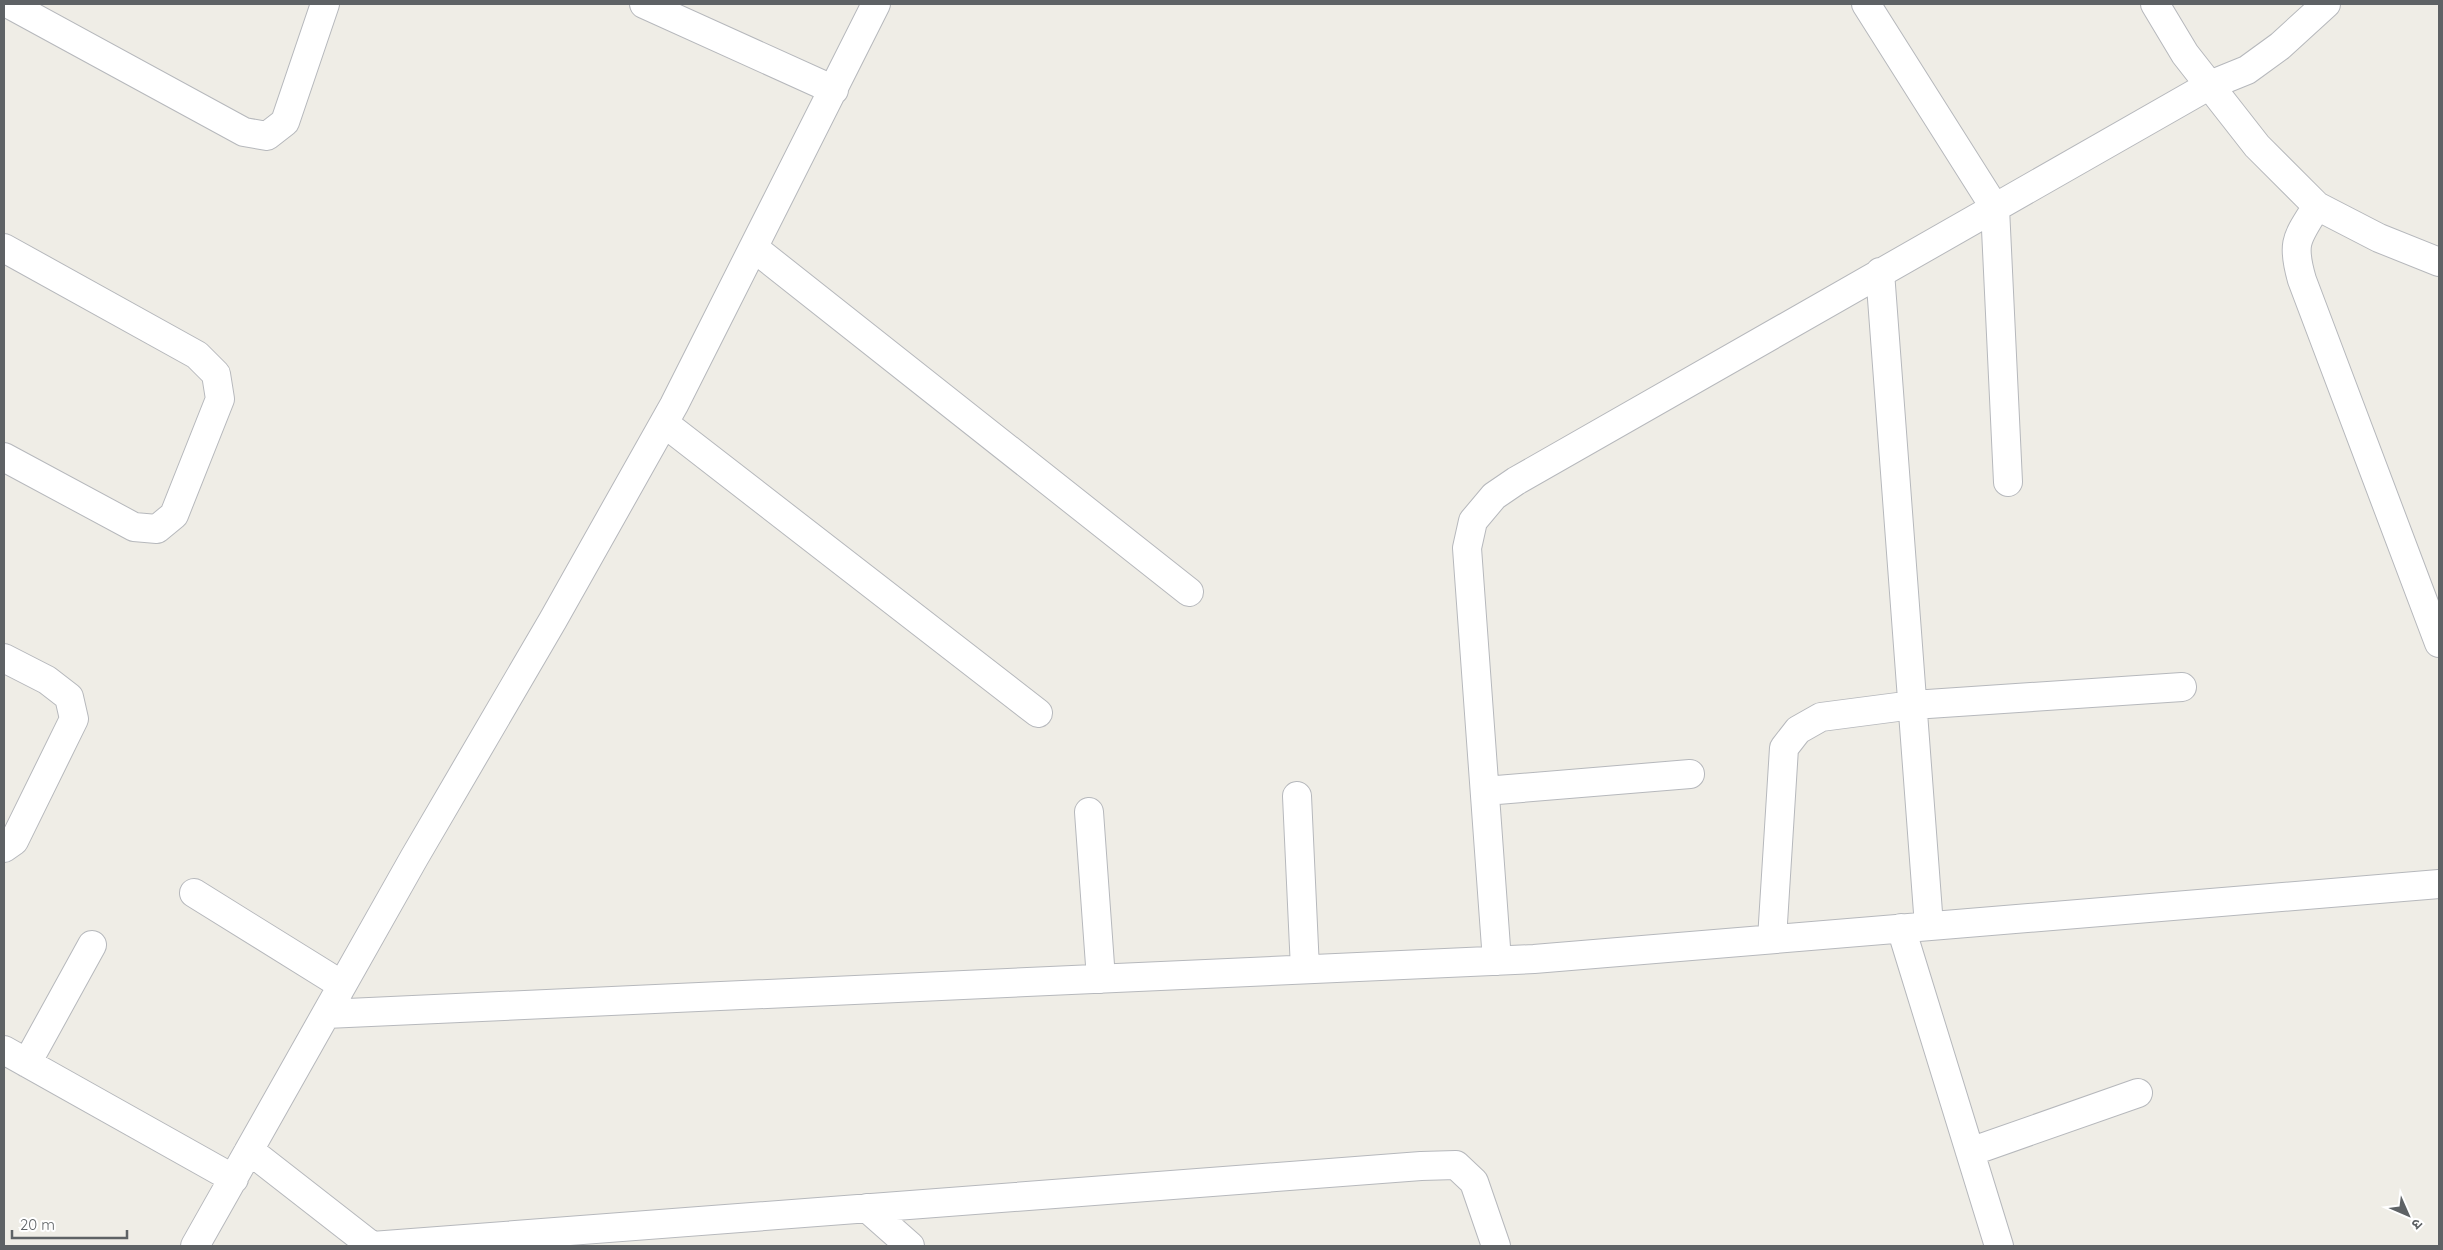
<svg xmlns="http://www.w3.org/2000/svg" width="2443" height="1250" font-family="Quicksand,'Noto Sans Devanagari',sans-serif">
<rect width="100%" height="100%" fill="#efede6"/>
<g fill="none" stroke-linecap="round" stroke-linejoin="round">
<defs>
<path id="minor" d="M9 4 244 132 267 136 285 122 325 4
M644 4 834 90
M1866 4 1995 208 2008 482
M2155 4 2185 54 2257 146 2317 206 2379 238 2439 262
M2317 206C2297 238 2291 242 2302 280L2439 643
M4 248 197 355 216 374 220 399 174 515 157 529 134 527 4 457
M754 248 1189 592
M1880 272 1929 926
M664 423 1038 713
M4 658 47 680 69 697 74 719 14 841 4 848
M1485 791 1690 774
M1297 796 1305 969
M1089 812 1101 979
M194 893 342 985
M1901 928 1999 1246
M1772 939 1784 748 1798 730 1821 717 1913 705 2182 687
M1497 961 1467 548 1473 521 1494 496 1516 481 2210 85 2247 70 2280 46 2326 4
M326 1014 1534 959 2439 884
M4 1050 234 1179
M27 1063 92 945
M249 1150 372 1246
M1970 1152 2138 1093
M867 1208 910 1246
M195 1246 414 858 553 620 674 405 876 4
M372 1246 1421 1166 1456 1165 1474 1182 1496 1246"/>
</defs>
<use href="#minor" stroke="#b6b8bc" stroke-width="30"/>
<use href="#minor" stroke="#fff" stroke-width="28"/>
</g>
<rect width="2443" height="1250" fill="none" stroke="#5e6265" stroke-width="10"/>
<g transform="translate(2408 1215) rotate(135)" stroke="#ffffff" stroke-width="4" paint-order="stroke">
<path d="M0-4L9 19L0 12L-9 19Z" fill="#5e6265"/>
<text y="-8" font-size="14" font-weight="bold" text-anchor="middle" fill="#5e6265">उ</text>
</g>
<path d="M12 1230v8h115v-8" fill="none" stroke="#5e6265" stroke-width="2.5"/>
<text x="20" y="1230" font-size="15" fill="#5e6265" stroke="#ffffff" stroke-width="4" paint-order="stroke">20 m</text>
</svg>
